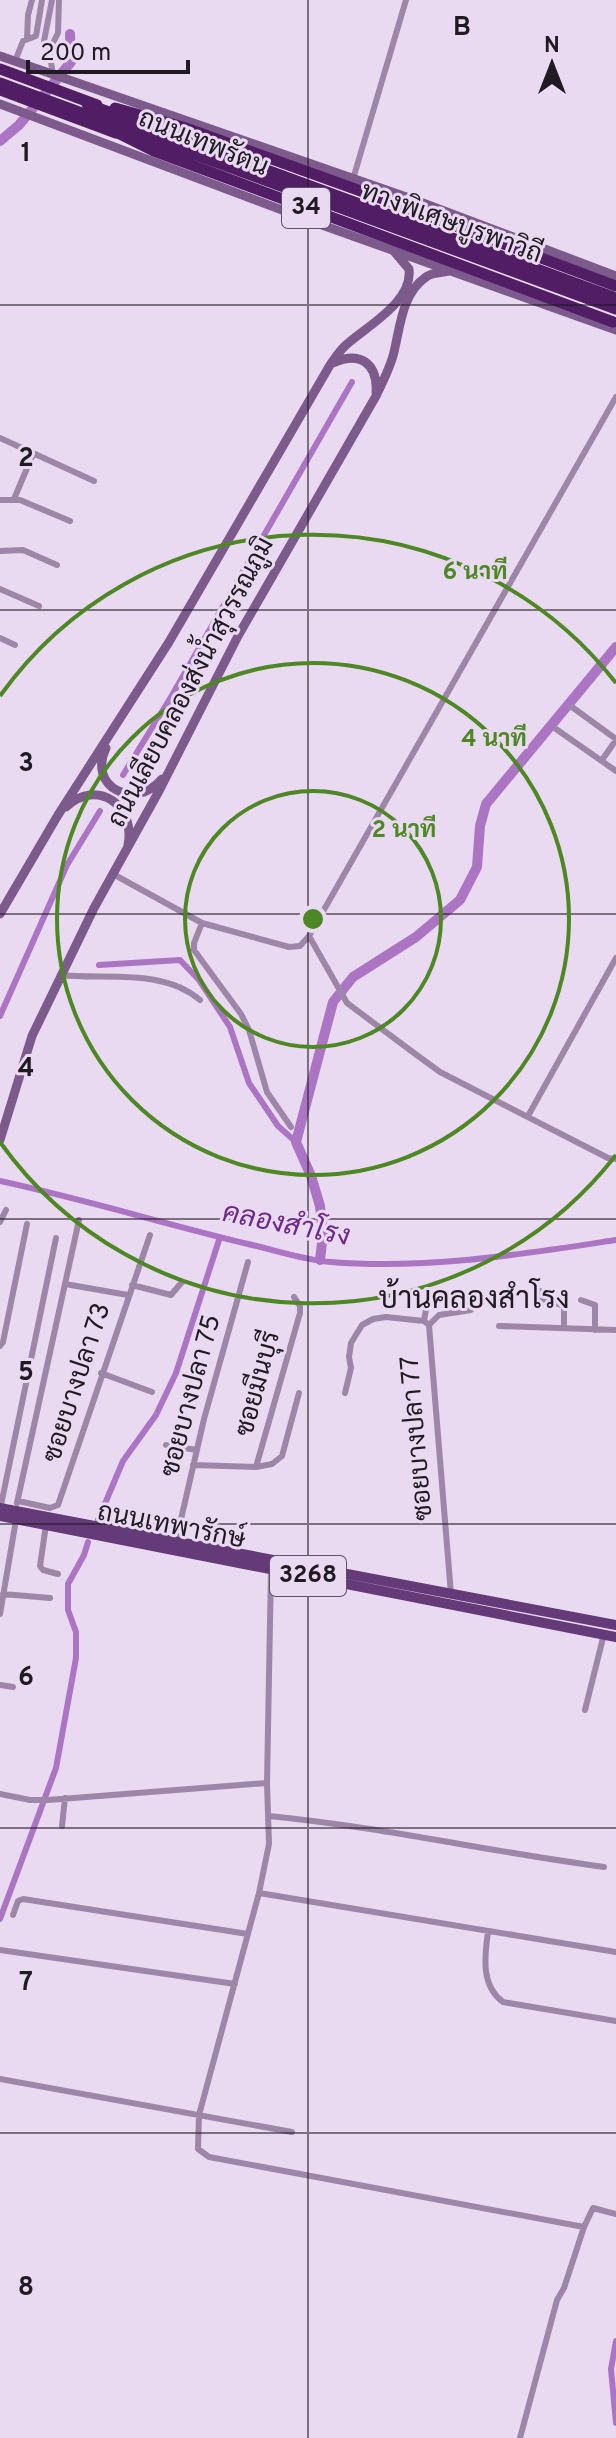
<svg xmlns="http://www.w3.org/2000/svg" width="616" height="2438" font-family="Overpass,Sarabun,sans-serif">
<rect width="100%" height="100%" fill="#e9d9f1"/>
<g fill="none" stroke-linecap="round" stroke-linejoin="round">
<path stroke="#ab75c3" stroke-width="6" d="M123 775 171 697 352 382
M99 965 180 960 199 980 230 1027 249 1083 278 1126 296 1142
M0 1016 67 865 100 811
M0 1181C83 1199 165 1224 248 1244 275 1250 304 1260 331 1262 426 1270 523 1254 616 1240
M98 1520 123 1461 156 1415 176 1373 220 1237
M0 1919 56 1768 76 1658V1632L68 1610V1584L84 1555 88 1542
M616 2341 611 2369 616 2423"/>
<path stroke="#ab75c3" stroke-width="10" d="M0 141 19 125 71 62 70 34
M320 1260 323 1234 320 1206 311 1176 296 1142 333 1002 353 977 416 937 460 900 477 867 480 826 486 804 616 647"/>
<path stroke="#9e86a9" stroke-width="6" d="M52 0 44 41 49 51 53 74
M27 39 28 15 32 0
M49 51 58 33 59 0
M15 61 23 41 36 36 42 0
M353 179 406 0
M616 397 309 936 347 1003 414 1053 440 1072 608 1158 616 1159
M0 438 94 481
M14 499 33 454
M0 500H20L70 521
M0 551 23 550 57 565
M0 589 39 606
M0 638 15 645
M572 707 616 739
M556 729 616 771
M602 760 616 740
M113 874 202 923 289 947 300 946 309 936
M202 923 194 943V950L241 1014 249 1030 267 1092 291 1127
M60 975C106 980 163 968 200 1000
M528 1116 616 958
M0 1222 6 1210
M65 1284 128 1295
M132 1285 171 1295 182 1282
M540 1291 542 1299 564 1306V1328
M581 1300 595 1305V1330
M424 1321 428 1298
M429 1325 439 1315 471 1310 473 1300
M499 1326 616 1330
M0 1346 3 1342 27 1224
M101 1373 152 1392
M345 1393 351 1368 349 1357 351 1343 362 1325 373 1319 386 1317 424 1321 429 1325 451 1594
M166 1445 197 1450
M193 1465 256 1467 300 1313V1306L294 1297
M256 1467 272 1464 282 1456 299 1393
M18 1501 50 1508 58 1505 150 1235
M17 1503 79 1220
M1 1505 56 1238
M46 1525 40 1566 43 1570 58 1574
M176 1541 204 1419 248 1262
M271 1569 267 1783 269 1844 259 1893 199 2115 198 2149 209 2157 584 2227
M3 1594 50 1598
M0 1614 16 1520
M0 1685 13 1687
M585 1710 604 1634
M0 1794 30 1800H48L267 1783
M269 1816C381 1827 492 1852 604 1867
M62 1826 65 1798
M259 1893 616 1952
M13 1915 18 1901 23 1899 248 1934
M488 1931C485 1955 480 1985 503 2002L616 2021
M0 1950 235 1984
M0 2079 292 2132
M520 2438 557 2300 564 2288 584 2227 593 2208 616 2214"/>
<path stroke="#7d5a8c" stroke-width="9" d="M0 56 415 200 616 276
M0 104 322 225 616 330
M333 363C359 351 378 362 376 393
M106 748C87 787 135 811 162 779
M66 807C97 778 136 805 128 845
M0 914 58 815 169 642 330 365C335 358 340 350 346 345 367 326 413 302 409 269L392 249
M0 1140 32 1036 94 908 159 791 238 636 376 396C382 383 389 370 393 356 400 330 401 294 426 277 433 272 442 273 450 271"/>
<path stroke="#653a78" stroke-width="10" d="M0 1508 616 1625
M0 1516 616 1637"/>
<path stroke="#511d65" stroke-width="11" d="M0 69 97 105
M0 90 116 133"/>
<path stroke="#511d65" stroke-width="11" d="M0 83 616 309
M87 104 616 298
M115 108 183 127 394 203 616 286
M110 129 154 151 613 322"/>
</g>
<path fill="none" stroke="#201a23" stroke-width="2" stroke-opacity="0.55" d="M308 0V2438M0 305H616M0 610H616M0 914H616M0 1219H616M0 1524H616M0 1828H616M0 2133H616"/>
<g fill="none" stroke="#4e8824" stroke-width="4">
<circle cx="313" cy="919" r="128"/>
<circle cx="313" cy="919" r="256"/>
<path d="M616 1155A384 384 0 0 1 0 1142M0 696A384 384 0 0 1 616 683"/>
</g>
<g text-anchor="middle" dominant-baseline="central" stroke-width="6" stroke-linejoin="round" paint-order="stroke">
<g fill="#e9d9f1" stroke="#5c5361" stroke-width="2">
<rect x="282" y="188" width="48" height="40" rx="6"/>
<rect x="270" y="1556" width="76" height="40" rx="6"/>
</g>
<g font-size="24" font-weight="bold" fill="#201a23">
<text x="306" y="208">34</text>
<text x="308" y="1576">3268</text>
</g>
<g font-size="26" fill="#201a23" stroke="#e9d9f1">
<text transform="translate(203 144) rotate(22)">ถนนเทพรัตน</text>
<text transform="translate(451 224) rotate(20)">ทางพิเศษบูรพาวิถี</text>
<text transform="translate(192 683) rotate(-62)">ถนนเลียบคลองส่งน้ำสุวรรณภูมิ</text>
<text transform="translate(78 1383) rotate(-72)">ซอยบางปลา 73</text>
<text transform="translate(259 1384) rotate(-75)">ซอยมีนบุรี</text>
<text transform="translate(192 1396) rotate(-75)">ซอยบางปลา 75</text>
<text transform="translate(418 1438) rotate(-95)">ซอยบางปลา 77</text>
<text transform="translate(171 1527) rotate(11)">ถนนเทพารักษ์</text>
</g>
<g font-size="28" font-style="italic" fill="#6d2988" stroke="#e9d9f1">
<text transform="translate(286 1226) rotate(11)">คลองสำโรง</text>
</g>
<g font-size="30" fill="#201a23" stroke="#e9d9f1">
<text x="474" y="1300">บ้านคลองสำโรง</text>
</g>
</g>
<g font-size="26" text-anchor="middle" font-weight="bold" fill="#201a23" stroke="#e9d9f1" stroke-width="6" stroke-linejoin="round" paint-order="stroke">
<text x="462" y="35">B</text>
<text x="26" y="161">1</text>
<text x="26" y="466">2</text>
<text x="26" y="771">3</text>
<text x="26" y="1076">4</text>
<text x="26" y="1380">5</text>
<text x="26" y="1685">6</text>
<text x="26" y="1990">7</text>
<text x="26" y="2295">8</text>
</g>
<circle cx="313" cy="919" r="12" fill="#4e8824" stroke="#e9d9f1" stroke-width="4"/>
<g font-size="24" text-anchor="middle" font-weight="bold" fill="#4e8824" stroke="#e9d9f1" stroke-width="6" stroke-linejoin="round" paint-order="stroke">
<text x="475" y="579">6 นาที</text>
<text x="494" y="746">4 นาที</text>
<text x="404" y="837">2 นาที</text>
</g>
<g transform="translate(552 64)" stroke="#e9d9f1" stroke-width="6" paint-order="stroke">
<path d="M0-6L14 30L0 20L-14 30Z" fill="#201a23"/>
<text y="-12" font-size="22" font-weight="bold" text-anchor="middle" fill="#201a23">N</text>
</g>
<path d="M28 60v12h160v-12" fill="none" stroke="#201a23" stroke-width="4"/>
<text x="40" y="60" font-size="24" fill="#201a23" stroke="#e9d9f1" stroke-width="6" paint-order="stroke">200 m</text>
</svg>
